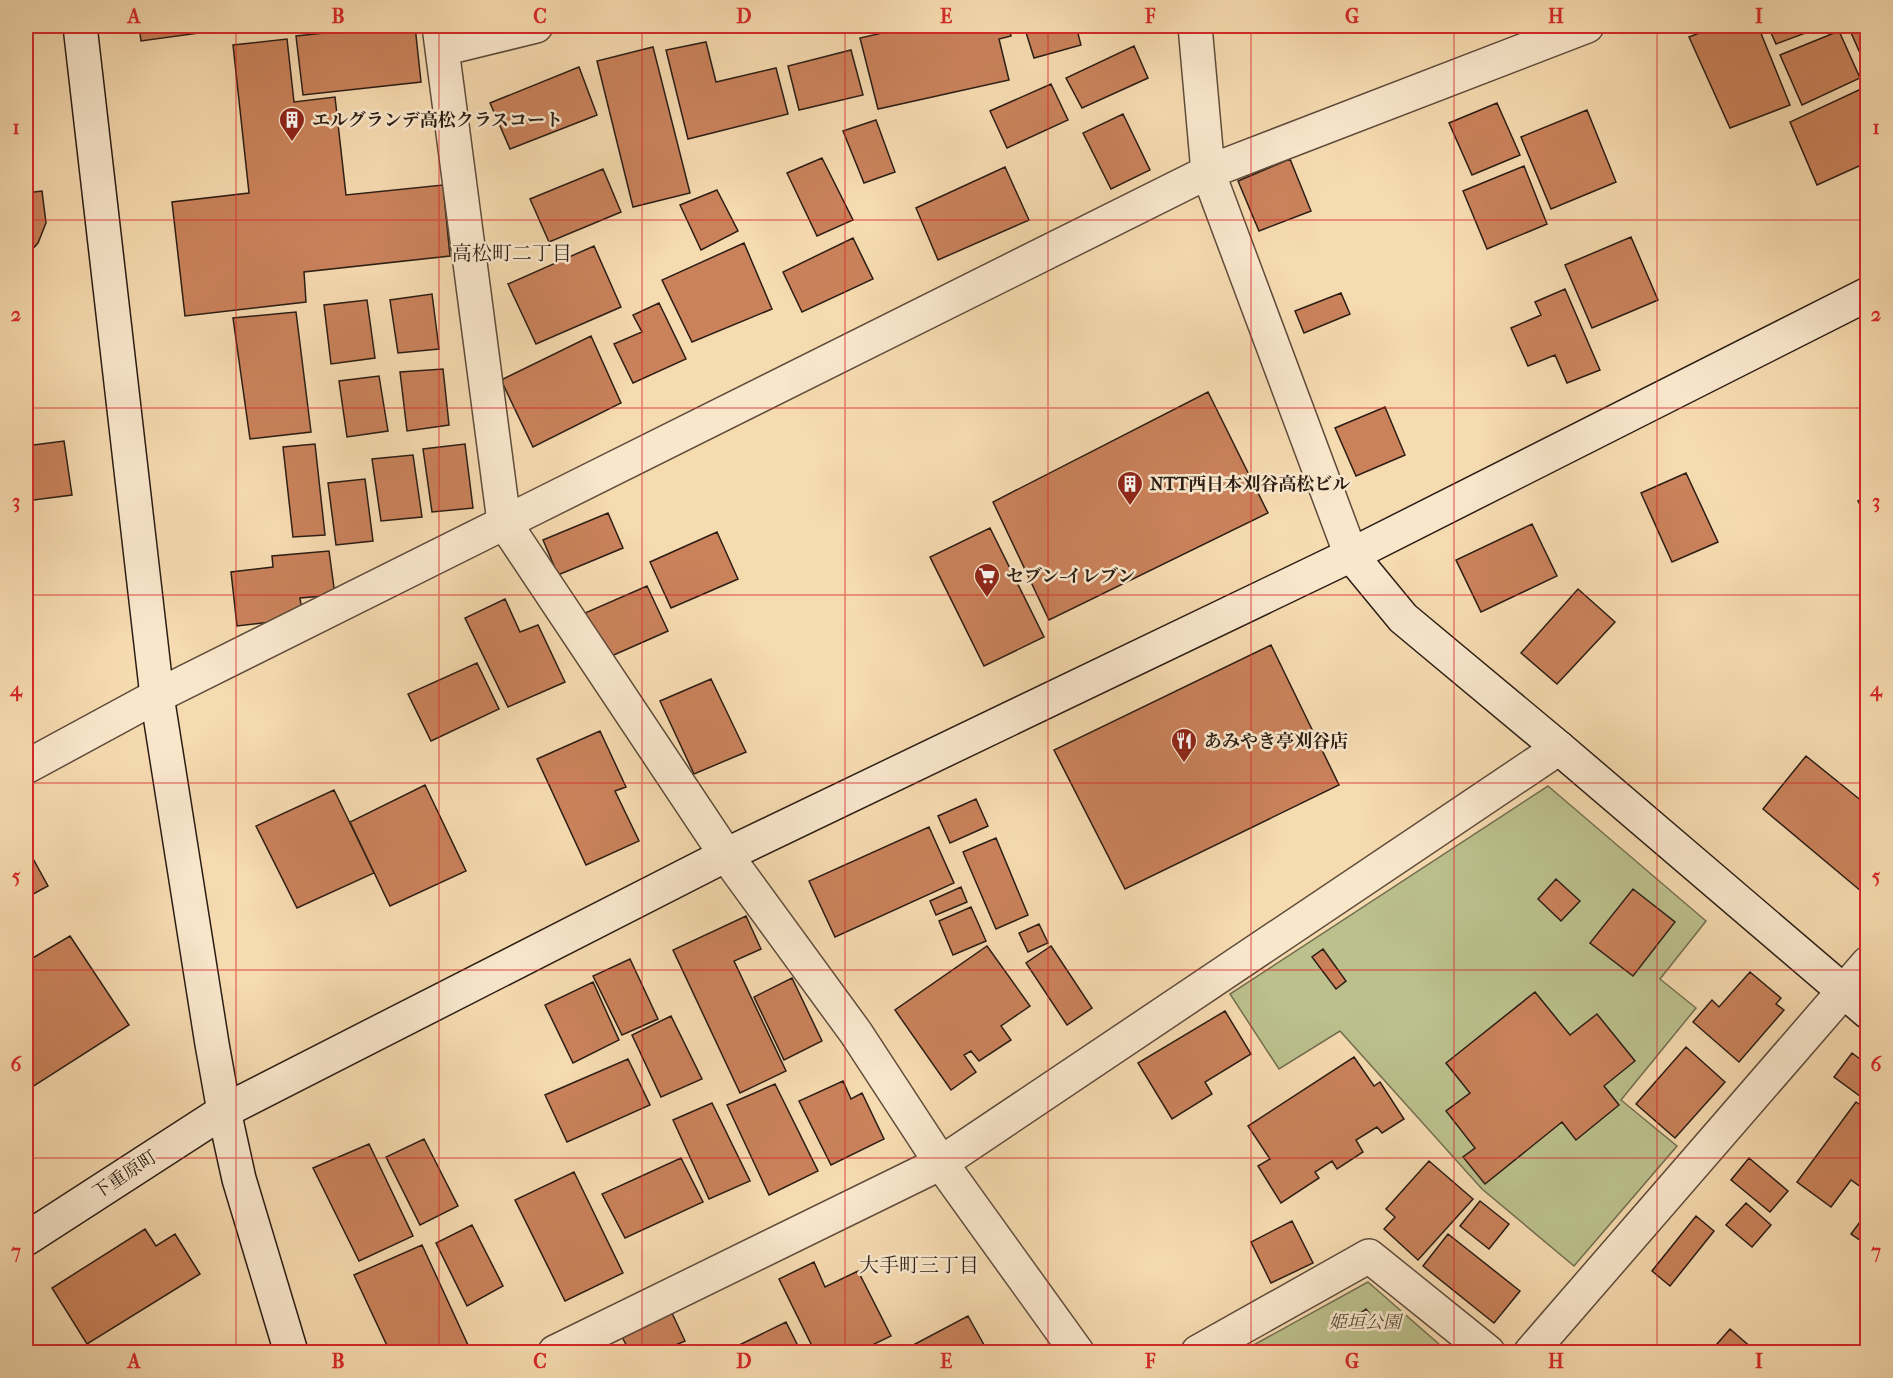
<svg xmlns="http://www.w3.org/2000/svg" width="1893" height="1378" font-family="'IM FELL French Canon','Noto Serif JP',serif">
<rect width="100%" height="100%" fill="#f6dab0"/>
<filter id="stains"><feTurbulence type="fractalNoise" baseFrequency=".00333" numOctaves="4"/><feColorMatrix values="0 0 0 0 .2 0 0 0 0 .09 0 0 0 0 .02 0 0 0 .5 -.17"/></filter>
<radialGradient id="worn" r=".72"><stop offset=".6" stop-color="#630" stop-opacity="0"/><stop offset="1" stop-color="#630" stop-opacity=".3"/></radialGradient>
<path fill="#bbc08c" stroke="#736e50" stroke-width="1.5" d="M1548 786 1706 921 1660 979 1696 1008 1621 1100 1677 1146 1574 1266 1482 1189 1340 1031 1279 1069 1230 994Z
M1368 1282 1448 1352H1241Z"/>
<path fill="#ca825b" stroke="#2b1d14" stroke-width="1.5" d="M139 26H250L141 41Z
M391 26H415L421 82 303 95 296 36Z
M913 26H1009L1011 36 999 39 1009 80 878 109 860 38Z
M1024 26H1076L1081 45 1034 58Z
M1093 26H1122L1095 33Z
M1718 26H1758L1790 105 1730 128 1689 37Z
M1768 26H1824L1776 44Z
M1848 26H1868V71Z
M1839 31 1860 78 1802 105 1780 55Z
M287 39 294 102 335 97 346 195 443 185 450 256 304 272 306 302 185 316 172 202 249 193 233 45Z
M706 42 716 82 776 68 788 114 688 139 666 50Z
M1134 46 1148 78 1082 108 1066 78Z
M653 47 690 193 633 207 597 61Z
M851 50 863 95 799 110 788 66Z
M579 67 597 115 510 149 490 103Z
M1051 84 1068 120 1007 148 990 111Z
M1861 89 1868 104V162L1817 185 1790 122Z
M1497 103 1520 155 1472 175 1449 123Z
M1587 110 1616 182 1551 209 1521 137Z
M1123 114 1150 170 1111 189 1083 133Z
M876 120 895 172 864 183 843 131Z
M822 158 853 220 817 236 787 173Z
M1290 159 1311 211 1259 231 1238 181Z
M1524 166 1547 224 1487 249 1463 191Z
M1005 167 1029 220 938 260 916 208Z
M603 169 621 212 549 242 530 199Z
M717 190 738 231 701 250 680 205Z
M42 191 46 223 38 243 26 256V193Z
M1631 237 1658 300 1592 328 1565 265Z
M853 238 873 279 802 312 783 272Z
M744 243 772 309 692 342 662 280Z
M594 246 621 307 536 344 508 284Z
M1565 289 1600 370 1567 383 1555 355 1528 366 1511 328 1541 315 1535 302Z
M1341 293 1350 314 1304 333 1295 311Z
M432 294 439 349 398 353 390 300Z
M367 300 375 358 331 364 324 305Z
M659 303 686 359 633 383 614 344 642 332 633 315Z
M296 312 311 432 250 439 233 318Z
M591 336 621 403 533 447 501 380Z
M443 369 449 425 407 431 400 372Z
M379 376 388 431 347 437 339 381Z
M1208 392 1268 513 1049 620 993 502Z
M1385 407 1405 455 1356 476 1335 428Z
M64 441 72 495 26 501V446Z
M315 444 325 535 293 537 283 447Z
M465 444 473 508 432 512 423 449Z
M413 455 422 517 381 521 372 459Z
M1686 473 1718 542 1672 562 1641 493Z
M365 479 373 541 336 545 328 483Z
M1868 497V520L1858 501Z
M608 513 623 548 558 575 543 540Z
M1532 524 1557 576 1481 612 1456 560Z
M990 528 1044 637 984 666 930 557Z
M717 532 738 579 671 608 650 562Z
M329 551 335 595 300 598 303 618 237 626 231 572 273 567 272 556Z
M647 586 668 631 607 658 585 613Z
M1578 589 1615 622 1557 684 1521 653Z
M505 599 520 632 538 625 565 682 508 707 465 618Z
M1271 645 1339 785 1125 889 1054 750Z
M477 663 499 709 431 741 408 694Z
M711 679 746 752 694 774 660 701Z
M600 731 626 787 615 791 639 841 586 865 537 759Z
M1806 756 1868 806V897L1763 809Z
M425 785 466 871 390 906 350 822Z
M334 790 374 873 297 908 256 826Z
M976 799 988 826 950 843 938 816Z
M929 827 954 883 835 937 809 881Z
M996 838 1028 915 996 929 963 852Z
M26 846 48 886 26 898Z
M1556 879 1580 901 1561 921 1538 899Z
M961 887 967 902 936 915 930 901Z
M1633 889 1675 922 1633 976 1590 943Z
M971 907 986 941 953 955 939 921Z
M746 916 761 949 734 961 786 1071 740 1093 673 950Z
M1039 924 1048 943 1028 952 1019 933Z
M70 936 129 1025 26 1091V962Z
M987 946 1030 1006 1001 1026 1011 1040 979 1061 971 1051 964 1055 976 1072 951 1090 895 1010Z
M1051 946 1092 1008 1067 1025 1026 963Z
M1323 949 1346 981 1336 989 1312 957Z
M630 959 658 1019 622 1035 593 976Z
M1750 972 1781 998 1776 1004 1784 1010 1739 1062 1693 1022 1712 1000 1719 1007Z
M792 978 822 1041 784 1060 754 997Z
M593 982 619 1040 573 1063 545 1005Z
M1535 992 1570 1035 1597 1014 1635 1061 1604 1086 1619 1105 1576 1140 1562 1122 1485 1184 1463 1157 1475 1148 1446 1111 1470 1093 1446 1063Z
M1225 1011 1251 1054 1205 1082 1212 1094 1172 1119 1138 1063Z
M671 1016 702 1079 661 1097 632 1035Z
M1686 1047 1725 1082 1675 1138 1636 1104Z
M1852 1053 1868 1065V1102L1834 1077Z
M1354 1057 1374 1086 1380 1082 1404 1119 1382 1133 1377 1127 1356 1140 1363 1152 1337 1169 1332 1161 1315 1172 1319 1178 1281 1203 1258 1166 1270 1159 1248 1126Z
M628 1059 650 1105 567 1142 545 1095Z
M843 1081 851 1099 862 1093 884 1139 831 1165 799 1101Z
M775 1084 818 1171 769 1195 727 1105Z
M1856 1102 1868 1110V1192L1851 1180 1831 1207 1797 1182Z
M712 1103 750 1181 709 1199 673 1120Z
M424 1139 458 1206 420 1225 386 1157Z
M369 1144 413 1236 359 1261 313 1168Z
M681 1158 703 1202 625 1238 602 1194Z
M1749 1158 1788 1191 1770 1212 1731 1180Z
M1429 1161 1473 1199 1418 1260 1384 1229 1395 1217 1386 1209Z
M574 1172 623 1273 565 1301 515 1200Z
M1480 1201 1509 1224 1489 1249 1460 1226Z
M1746 1203 1771 1225 1752 1247 1726 1225Z
M1868 1211V1245H1867L1851 1234Z
M1696 1216 1714 1231 1670 1286 1652 1271Z
M1292 1221 1313 1263 1271 1283 1251 1242Z
M472 1225 503 1286 467 1306 436 1243Z
M145 1229 156 1246 175 1234 200 1274 87 1344 52 1288Z
M1448 1234 1520 1291 1494 1323 1423 1266Z
M422 1245 468 1345 450 1352H390L354 1275Z
M814 1262 825 1287 858 1271 891 1336 858 1352H815L779 1279Z
M1366 1309 1373 1319 1365 1325 1358 1315Z
M671 1311 685 1341 659 1352H630L621 1335Z
M968 1316 988 1352H900Z
M786 1322 801 1352H733L731 1349Z
M1730 1329 1753 1349 1749 1352H1710Z"/>
<g fill="none" stroke-linecap="round" stroke-linejoin="round">
<defs>
<path id="street" d="M439 26 504 522 726 855 856 1033 941 1163 1077 1352
M1195 26 1208 172 1351 555
M442 49 536 26
M26 767 157 696 1208 172 1587 26
M555 1352 941 1163 1559 748
M1198 1352 1369 1256 1488 1352
M1531 1352 1868 963"/>
<path id="secondary" d="M80 26 157 696 212 1044 224 1111 239 1179 291 1352
M1351 555 1403 618 1559 748 1868 1012
M26 1239 224 1111 726 855 1351 555 1868 294"/>
</defs>
<use href="#street" stroke="#5e4c3b" stroke-width="36"/>
<use href="#secondary" stroke="#2b1d14" stroke-width="36"/>
<use href="#street" stroke="#f9e7cc" stroke-width="33"/>
<use href="#secondary" stroke="#f9e7cc" stroke-width="33"/>
</g>
<path fill="none" stroke="#d62828" stroke-width="1.5" stroke-opacity="0.55" d="M236 26V1352M439 26V1352M642 26V1352M845 26V1352M1048 26V1352M1251 26V1352M1454 26V1352M1657 26V1352M26 220H1868M26 408H1868M26 595H1868M26 783H1868M26 970H1868M26 1158H1868"/>
<defs>
<symbol id="building-pin" viewBox="-11 -11 22 30"><path d="M0 17L-7.5 6A9.5 9.5 0 1 1 7.5 6Z" fill="#8f2418" stroke="#f9e7cc"/><path d="M-4-6H4V6H1V3H-1V6H-4ZM-2.5-4.3h1.7v1.8h-1.7ZM.8-4.3h1.7v1.8H.8ZM-2.5-1h1.7V.8h-1.7ZM.8-1h1.7V.8H.8Z" fill="#fff"/></symbol>
<symbol id="supermarket-pin" viewBox="-11 -11 22 30"><path d="M0 17L-7.5 6A9.5 9.5 0 1 1 7.5 6Z" fill="#8f2418" stroke="#f9e7cc"/><path d="M-6-5.5h2.5l.6 2H6L4.5 2H-2.5L-4.4-4H-6ZM-1.5 3.2a1.3 1.3 0 1 0 .1 0ZM3 3.2a1.3 1.3 0 1 0 .1 0Z" fill="#fff"/></symbol>
<symbol id="restaurant-pin" viewBox="-11 -11 22 30"><path d="M0 17L-7.5 6A9.5 9.5 0 1 1 7.5 6Z" fill="#8f2418" stroke="#f9e7cc"/><path d="M-5-6h1v4h1v-4h1v4h1v-4h1v5L-1.5 .5V6h-2V.5L-5-1ZM5-6V6H3V1.5H1.5Q1.5-4 5-6Z" fill="#fff"/></symbol>
</defs>
<g fill-rule="evenodd">
<use href="#building-pin" x="277" y="105" width="30" height="40"/>
<use href="#building-pin" x="1115" y="469" width="30" height="40"/>
<use href="#supermarket-pin" x="972" y="561" width="30" height="40"/>
<use href="#restaurant-pin" x="1169" y="726" width="30" height="40"/>
</g>
<g text-anchor="middle" dominant-baseline="central" stroke-width="5" stroke-linejoin="round" paint-order="stroke">
<g font-size="18" font-weight="bold" fill="#2b1d14" stroke="#f9e7cc" text-anchor="start">
<text x="312" y="120">エルグランデ高松クラスコート</text>
<text x="1150" y="484">NTT西日本刈谷高松ビル</text>
<text x="1006" y="576">セブン-イレブン</text>
<text x="1204" y="741">あみやき亭刈谷店</text>
</g>
<g font-size="18" fill="#2b1d14" stroke="#f9e7cc">
<text transform="translate(125 1175) rotate(-33)">下重原町</text>
</g>
<g font-size="18" font-style="italic" fill="#564e38" stroke="#f9e7cc">
<text x="1365" y="1322">姫垣公園</text>
</g>
<g font-size="20" fill="#2b1d14" stroke="#f9e7cc">
<text x="512" y="253">高松町二丁目</text>
<text x="919" y="1265">大手町三丁目</text>
</g>
</g>
<rect width="1893" height="1378" fill="none" stroke="#f6dab0" stroke-width="66"/>
<rect x="33" y="33" width="1827" height="1312" fill="none" stroke="#d62828" stroke-width="2"/>
<g font-size="20" text-anchor="middle" font-weight="bold" fill="#d62828">
<text x="134" y="23">A</text>
<text x="338" y="23">B</text>
<text x="540" y="23">C</text>
<text x="744" y="23">D</text>
<text x="946" y="23">E</text>
<text x="1150" y="23">F</text>
<text x="1352" y="23">G</text>
<text x="1556" y="23">H</text>
<text x="1759" y="23">I</text>
<text x="16" y="134">1</text>
<text x="1876" y="134">1</text>
<text x="16" y="321">2</text>
<text x="1876" y="321">2</text>
<text x="16" y="508">3</text>
<text x="1876" y="508">3</text>
<text x="16" y="696">4</text>
<text x="1876" y="696">4</text>
<text x="16" y="883">5</text>
<text x="1876" y="883">5</text>
<text x="16" y="1071">6</text>
<text x="1876" y="1071">6</text>
<text x="16" y="1258">7</text>
<text x="1876" y="1258">7</text>
<text x="134" y="1368">A</text>
<text x="338" y="1368">B</text>
<text x="540" y="1368">C</text>
<text x="744" y="1368">D</text>
<text x="946" y="1368">E</text>
<text x="1150" y="1368">F</text>
<text x="1352" y="1368">G</text>
<text x="1556" y="1368">H</text>
<text x="1759" y="1368">I</text>
</g>
<rect width="100%" height="100%" filter="url(#stains)"/>
<rect width="100%" height="100%" fill="url(#worn)"/>
</svg>
